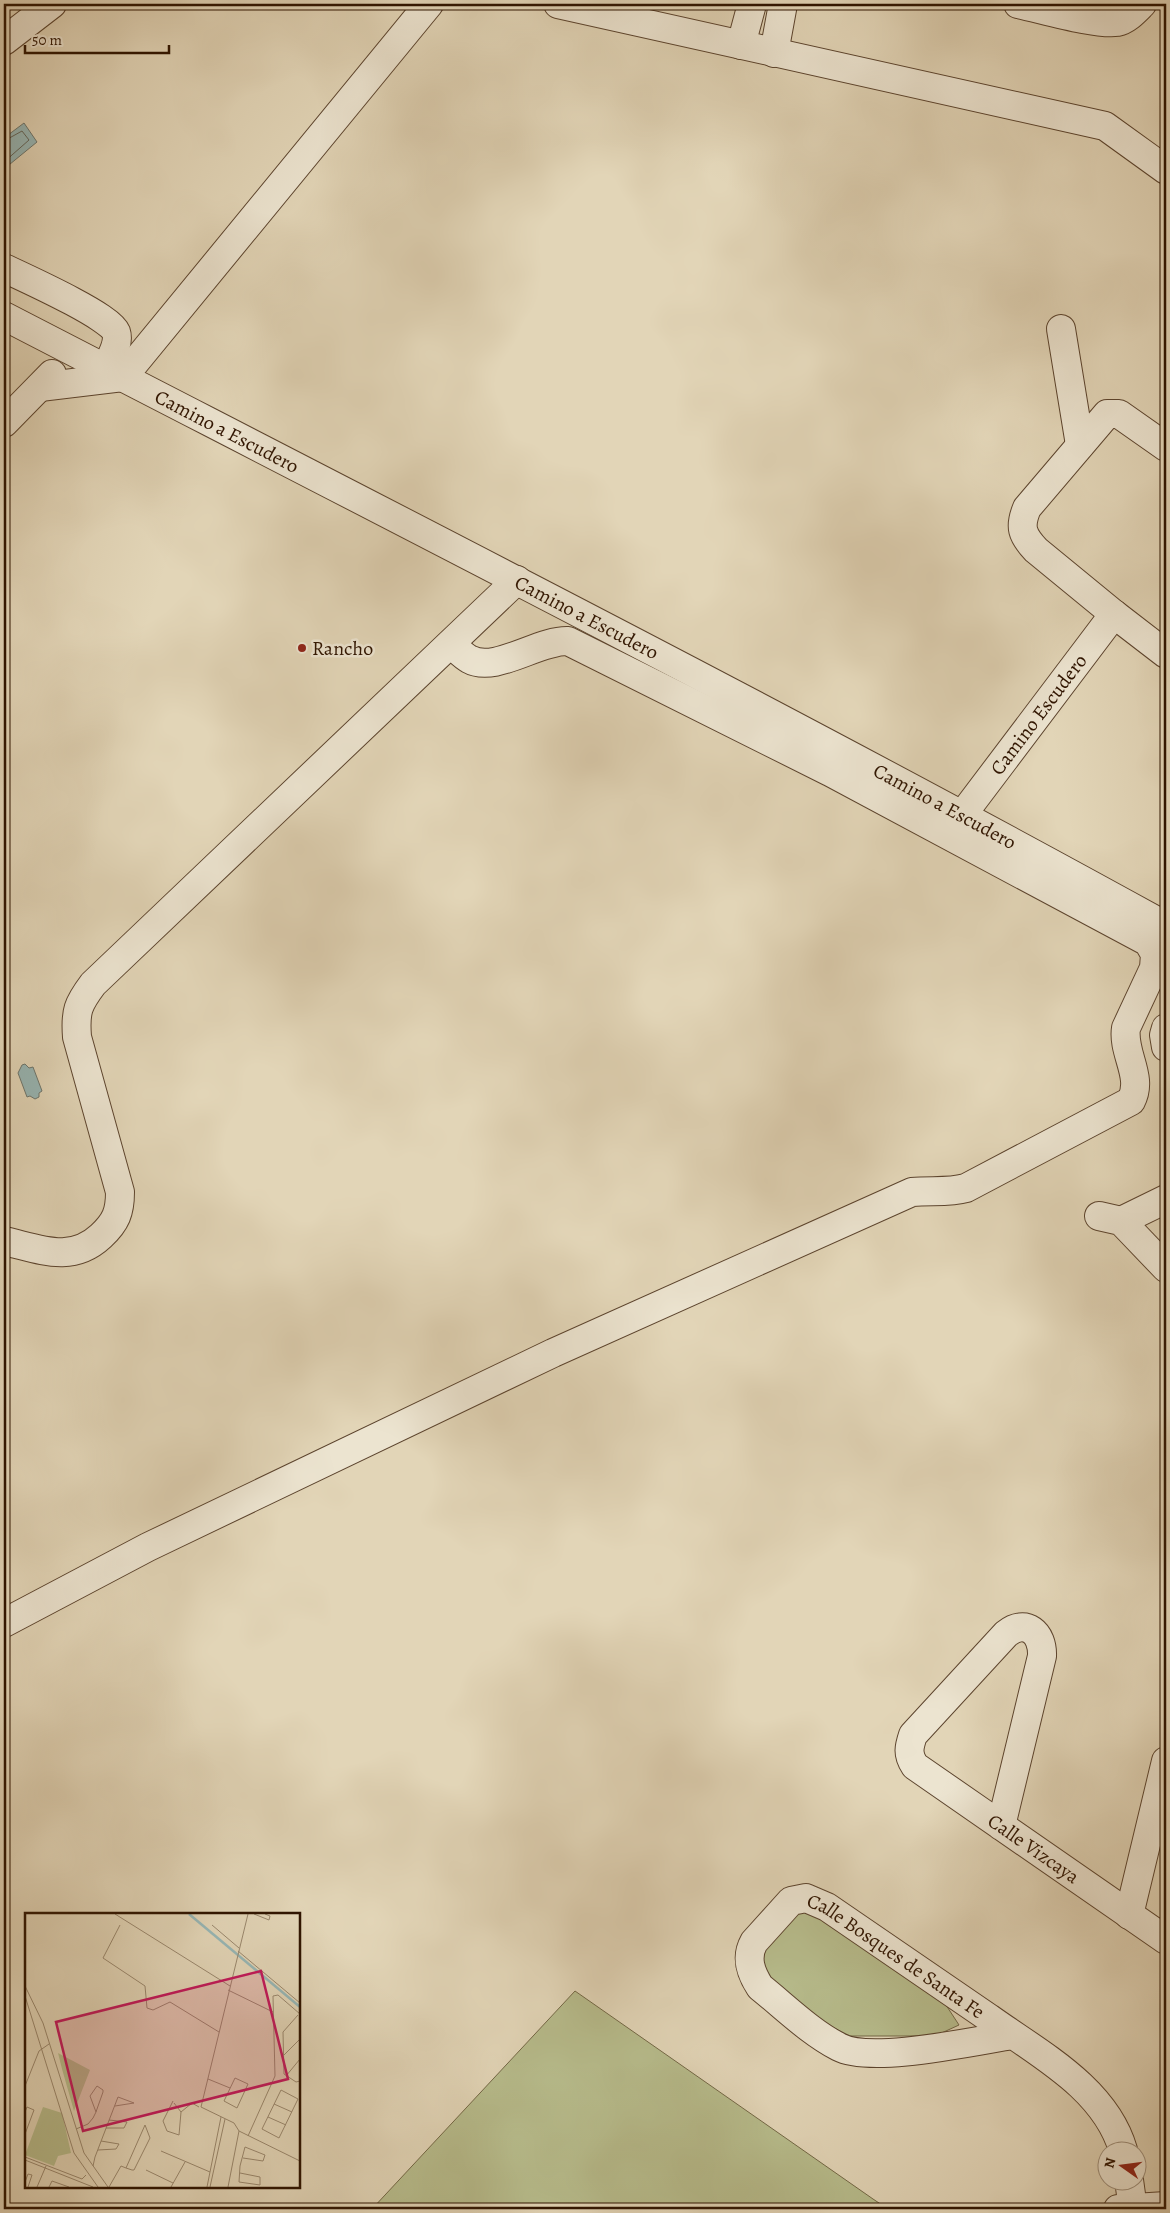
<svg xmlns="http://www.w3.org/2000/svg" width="1170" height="2213" font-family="Alegreya,serif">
<rect width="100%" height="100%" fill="#e2d5b7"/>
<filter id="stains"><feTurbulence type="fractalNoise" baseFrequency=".004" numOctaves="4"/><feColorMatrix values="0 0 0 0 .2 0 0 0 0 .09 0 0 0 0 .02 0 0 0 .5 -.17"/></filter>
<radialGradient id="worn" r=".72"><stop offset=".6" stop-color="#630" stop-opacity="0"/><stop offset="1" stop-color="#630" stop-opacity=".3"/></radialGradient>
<path fill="#b7bc8c" stroke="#736846" d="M809 1909 946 2005 959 2025 935 2036H850L822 2022 760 1972 757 1956 798 1912Z
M575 1991 873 2199 888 2209H372Z"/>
<path fill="#97b7b6" stroke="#6d766d" d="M24 123 37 142 4 169V138Z
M25 1064 29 1068 33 1067 42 1091 39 1093V1097L35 1099 30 1096 27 1097 18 1073 22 1065Z"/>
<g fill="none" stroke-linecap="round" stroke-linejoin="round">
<path stroke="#63665b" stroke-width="1" d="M4 141 22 131 29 140 4 162"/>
<defs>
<g id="minor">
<path d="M558 4 1105 126 1166 170"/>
<path d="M1018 4C1042 9 1096 25 1117 22 1127 20 1135 11 1142 4"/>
<path d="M4 41 52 4"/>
<path d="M741 45 752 4"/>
<path d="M774 53 783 4"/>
<path d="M4 268C23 277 110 316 116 332 120 344 110 358 106 368"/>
<path id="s1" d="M4 316C393 517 783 715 1166 926"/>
<path d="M1061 329 1080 445"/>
<path d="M40 387 123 377 429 4"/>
<path d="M4 423 52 374"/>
<path d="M1166 447 1119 414H1107L1027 508C1019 527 1022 535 1036 550L1114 614 1166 654"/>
<path id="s2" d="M963 814 1114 614"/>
<path d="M1166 1028 1164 1035 1166 1047"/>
<path d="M1099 1216 1121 1221 1166 1268"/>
<path d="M1121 1221 1166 1199"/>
<path d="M4 1241C40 1249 71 1264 101 1236 116 1222 120 1212 120 1192L77 1037C75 1011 78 1004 93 984L517 580"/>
<path d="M4 1623 148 1547 553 1353 912 1192C930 1190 949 1193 966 1188L1131 1101C1144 1077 1122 1053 1126 1028L1154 968 1155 954 1148 942 830 772 568 641C538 640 495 674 469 659 463 656 457 649 451 644"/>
<path id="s3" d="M1001 1826 1042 1656C1043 1633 1026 1618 1006 1634L913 1735C909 1747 907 1754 915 1766L1166 1940"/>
<path d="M1129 1915 1166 1761"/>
<path id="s4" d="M1013 2035C974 2041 871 2064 839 2047 810 2032 785 2007 760 1987 751 1973 745 1958 754 1942L791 1901 806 1898 827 1907 989 2018C1039 2054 1105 2088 1123 2150"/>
<path d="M1129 2180 1133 2209"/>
<path d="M1118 2209 1166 2206"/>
</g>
</defs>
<use href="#minor" stroke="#5c442e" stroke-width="30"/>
<use href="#minor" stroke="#ece4d0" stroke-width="28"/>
</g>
<circle fill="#8f2418" stroke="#ece4d0" stroke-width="2" cx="302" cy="648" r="5"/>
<g text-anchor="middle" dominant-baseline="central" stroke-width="5" stroke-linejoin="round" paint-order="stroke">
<g font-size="20" fill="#2f1400" stroke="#ece4d0">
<text stroke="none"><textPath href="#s1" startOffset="251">Camino a Escudero</textPath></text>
<text stroke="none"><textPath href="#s1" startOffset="656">Camino a Escudero</textPath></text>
<text stroke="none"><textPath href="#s2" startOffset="125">Camino Escudero</textPath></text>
<text stroke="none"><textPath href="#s1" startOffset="1061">Camino a Escudero</textPath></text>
<text stroke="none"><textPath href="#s3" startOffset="546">Calle Vizcaya</textPath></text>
<text stroke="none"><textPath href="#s4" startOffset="501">Calle Bosques de Santa Fe</textPath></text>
</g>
<g font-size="20" fill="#2f1400" stroke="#ece4d0" text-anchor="start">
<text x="312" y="648">Rancho</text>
</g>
</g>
<g transform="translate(25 1913)">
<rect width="275" height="275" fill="#e2d5b7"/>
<path d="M33 140 65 157 49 198 37 156ZM18 194 37 200 46 240 33 243 29 253 0 242Z" fill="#b7bc8c"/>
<path fill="none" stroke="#97b7b6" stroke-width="2.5" d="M164 1 275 94"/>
<path fill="none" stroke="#9a886e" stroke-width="1" d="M90 1 205 73M229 1 244 7 245 3 240 1M95 12 78 45 120 73 122 95 128 97 145 89 194 119M187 12 214 35M213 38 275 90M0 73 18 110 59 240 83 274M203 77 248 99M0 83 49 240 73 274M273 102 258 119 259 161 271 169 275 168M259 142 275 126M261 163 275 146M210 165 223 171 212 195 199 188ZM183 166 205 175M0 173 14 138 24 131M256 177 273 186 254 225 237 216ZM148 188 138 208 142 218 154 222 156 199 149 190M249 191 267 199M176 194 223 1M176 194 209 210 214 218M0 199 2 194 9 197 0 221M156 199 167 190 174 194M243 204 261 212M81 215H99L102 209 84 207M51 216 63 211 68 205 71 199 72 196 78 179V177L72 173 65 183 71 199M214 218 275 248M223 223 250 163 248 83 253 82 275 101M73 237 91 236 94 231 76 228M136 238 185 259M0 244 57 266 61 262M0 247 68 274M68 253 70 244 93 184 109 190 90 193M96 253 101 255 107 257H109L125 225 120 212 101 255M121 257 148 270M215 260 235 264V272L214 269 215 253 220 234 240 242 238 248 218 245M0 269 3 261 7 262 3 274M12 274 21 253M24 274 27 268 44 274M84 274 96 253M146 274 160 249M182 274 196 204M185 274 200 206M203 274 214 218"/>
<path fill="#c2185b" fill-opacity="0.15" stroke="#c2185b" stroke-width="2.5" d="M236 58 263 166 58 218 31 109Z"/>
<rect width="275" height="275" fill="none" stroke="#2f1400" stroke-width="2.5"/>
</g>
<rect width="1170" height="2213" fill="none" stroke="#e2d5b7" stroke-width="20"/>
<rect x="5" y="5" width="1160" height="2203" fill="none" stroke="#2f1400" stroke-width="2.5"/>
<rect x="10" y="10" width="1150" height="2193" fill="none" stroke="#2f1400"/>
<g transform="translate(1122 2166) rotate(284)"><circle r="24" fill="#ece4d0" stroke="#a0917d"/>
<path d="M0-4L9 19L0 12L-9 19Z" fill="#8f2418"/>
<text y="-8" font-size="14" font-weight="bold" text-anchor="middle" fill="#2f1400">N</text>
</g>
<path d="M25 45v8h144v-8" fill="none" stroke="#2f1400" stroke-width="2.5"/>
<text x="32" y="45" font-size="15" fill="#2f1400" stroke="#ece4d0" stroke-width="4" paint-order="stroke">50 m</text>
<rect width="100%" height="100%" filter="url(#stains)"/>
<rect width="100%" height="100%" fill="url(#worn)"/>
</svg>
